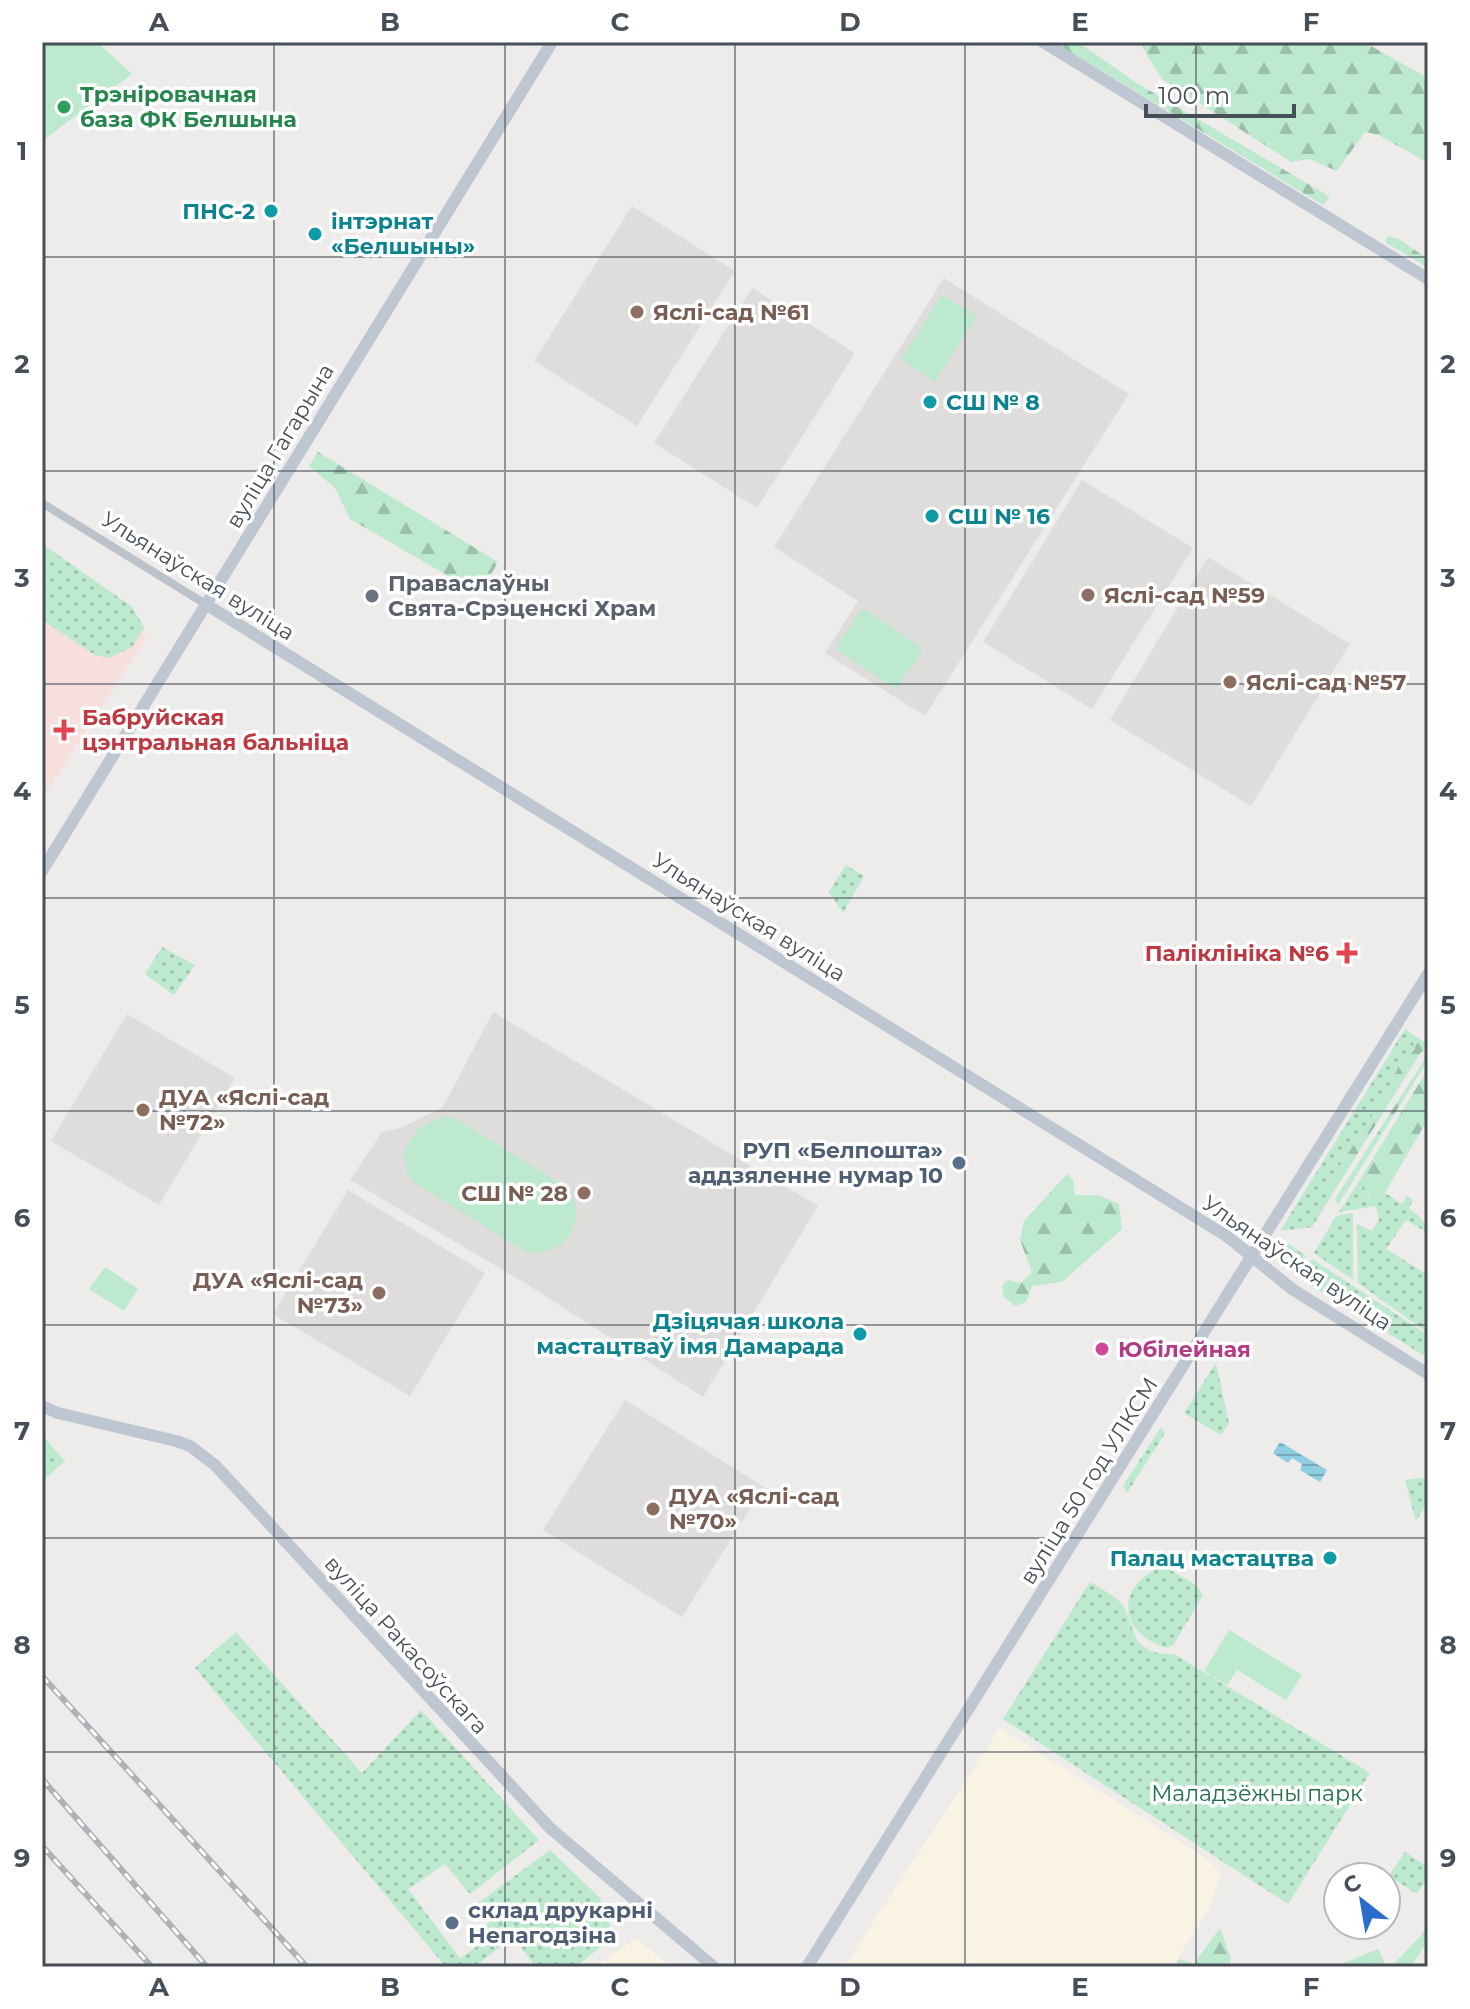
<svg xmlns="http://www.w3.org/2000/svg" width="1470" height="2009" font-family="Montserrat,sans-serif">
<defs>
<pattern id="green-dots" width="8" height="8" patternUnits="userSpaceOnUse" patternTransform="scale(2)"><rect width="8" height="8" fill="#bde9cf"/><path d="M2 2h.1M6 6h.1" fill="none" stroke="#9bbfab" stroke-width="1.8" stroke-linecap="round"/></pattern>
<pattern id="forest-firs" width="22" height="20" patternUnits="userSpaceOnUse" patternTransform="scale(2)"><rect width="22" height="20" fill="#bde9cf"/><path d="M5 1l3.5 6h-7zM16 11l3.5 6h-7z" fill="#9bbfab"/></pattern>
<pattern id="water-rules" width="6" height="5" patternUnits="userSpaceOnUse" patternTransform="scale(2)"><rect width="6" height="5" fill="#8ecee1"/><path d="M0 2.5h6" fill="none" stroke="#76a9b9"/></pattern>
</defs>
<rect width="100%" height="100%" fill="#eeebeb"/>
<path fill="#f9f3e4" d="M1000 1728 1206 1858 1221 1873 1210 1908 1172 1967H844Z
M636 1938 671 1967H594Z"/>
<path fill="#dfdcdc" d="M632 206 735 271 637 426 534 361Z
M944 278 1129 394 925 716 825 653 858 601 774 547Z
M752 288 855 353 757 508 654 443Z
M1082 480 1193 548 1092 709 983 642Z
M1208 557 1350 644 1251 806 1110 720Z
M493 1012 818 1206 703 1397 520 1280 350 1180 382 1132 403 1127 443 1107Z
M127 1014 235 1078 159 1205 51 1141Z
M348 1190 485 1273 410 1396 273 1314Z
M625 1400 764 1487 682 1617 543 1530Z"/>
<path fill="#f7dfdc" d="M42 544 131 606 144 627 145 640 42 799Z"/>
<path fill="url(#green-dots)" d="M42 544 131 606 144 627 132 647 109 658 95 655 42 620Z
M846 865 864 876 843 913 829 892Z
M162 947 195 965 174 995 145 974Z
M1405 1029 1413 1035 1415 1049 1401 1061 1382 1101 1337 1170 1330 1188 1332 1195 1312 1227 1280 1231Z
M1359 1181 1366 1187 1369 1196 1380 1201 1382 1191 1402 1204 1407 1196 1413 1200 1409 1209C1417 1213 1428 1224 1428 1233L1406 1220 1386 1249 1428 1275V1333L1358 1283 1357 1224 1372 1231 1379 1220 1376 1206 1339 1212Z
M1353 1213V1280L1314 1253 1336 1216Z
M1279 1237 1306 1256 1294 1274 1280 1259Z
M1312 1259 1428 1335V1358L1299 1278Z
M1216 1363 1229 1423 1221 1435 1184 1413Z
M1161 1427 1165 1433 1127 1493 1123 1486Z
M42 1435 65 1461 46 1478 42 1473Z
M1428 1477V1502L1416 1521 1405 1480Z
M1163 1566 1196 1585 1203 1595 1174 1644 1167 1648C1117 1634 1115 1585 1163 1566Z
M1090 1582C1099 1588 1111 1593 1118 1600 1140 1623 1124 1655 1174 1654L1370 1773 1288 1904 1003 1719Z
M236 1632 362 1773 421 1710 539 1840 470 1894 445 1864 408 1889 460 1958 485 1941 478 1931 490 1922 477 1904 550 1850 600 1898 614 1937 575 1967H536L513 1937 474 1967H446L195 1668Z
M1405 1852 1428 1867V1877L1417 1894 1389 1876Z"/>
<path fill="url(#forest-firs)" d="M1054 42H1078L1135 82 1330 197 1323 205Z
M1139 42H1364L1428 78V163L1379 135 1365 132 1337 171 1309 159 1291 162 1162 79Z
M1388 236 1399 239 1428 259V268L1385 242Z
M318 452 498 562 492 573 472 580 450 577 350 519 335 488 309 466Z
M1413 1035 1428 1044V1049L1421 1052 1332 1195 1330 1188 1337 1170 1382 1101 1401 1061 1415 1049Z
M1428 1054V1060L1338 1205 1335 1199Z
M1428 1069V1119L1380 1201 1375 1202 1359 1181Z
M1067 1174 1073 1180 1075 1195H1098L1119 1204 1122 1229 1062 1282 1032 1286 1026 1302 1015 1306 1004 1297 1002 1286 1008 1280 1021 1283 1032 1272 1020 1240 1024 1221Z
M1220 1928 1231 1959 1228 1967H1174L1179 1959 1194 1964Z
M1428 1928V1940L1411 1967H1391Z
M1378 1949 1387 1967H1334Z"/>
<path fill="#bde9cf" d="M42 42H97L132 74 42 141Z
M942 295 977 316 935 382 901 359Z
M861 610H866L921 648V653L898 687H893L837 650 840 641Z
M444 1116 456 1119 566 1187C592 1219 565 1259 526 1252L416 1184 407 1173 404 1151 418 1128Z
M105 1267 138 1289 124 1311 89 1289Z
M1229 1630 1302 1675 1286 1700 1237 1670 1227 1685 1204 1671Z"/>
<path fill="url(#water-rules)" d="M1280 1442 1327 1470 1320 1482 1300 1470 1302 1464 1292 1458 1288 1463 1273 1453Z"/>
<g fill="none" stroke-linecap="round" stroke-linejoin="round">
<path stroke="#bbc2ca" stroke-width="8" d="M42 503 207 605"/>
<path stroke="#bdc6d1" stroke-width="12" d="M1043 42 1428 279
M207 605 1228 1237 1292 1289 1428 1374
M42 871 552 42
M42 1406 58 1413 176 1441 190 1446 215 1465 550 1828 714 1967
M807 1967 1428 974"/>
<defs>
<path id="rail" d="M42 1676 307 1967
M42 1779 207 1967
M42 1846 152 1967"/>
</defs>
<use href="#rail" stroke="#aeb1b5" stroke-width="6"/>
<use href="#rail" stroke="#fff" stroke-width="3" stroke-dasharray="9" stroke-linecap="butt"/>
</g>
<path fill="none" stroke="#464e57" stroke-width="2" stroke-opacity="0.55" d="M274 42V1967M505 42V1967M735 42V1967M965 42V1967M1196 42V1967M42 257H1428M42 471H1428M42 684H1428M42 898H1428M42 1111H1428M42 1325H1428M42 1538H1428M42 1752H1428"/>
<circle fill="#2e9e5b" stroke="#fff" stroke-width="3" cx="64" cy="107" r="8"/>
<g fill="#0f9aa8" stroke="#fff" stroke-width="3">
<circle cx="271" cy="211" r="8"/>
<circle cx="315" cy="234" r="8"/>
<circle cx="930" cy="402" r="8"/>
<circle cx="932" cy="516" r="8"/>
<circle cx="860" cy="1334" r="8"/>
<circle cx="1330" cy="1558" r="8"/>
</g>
<g fill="#8d6e63" stroke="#fff" stroke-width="3">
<circle cx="637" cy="312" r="8"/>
<circle cx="1088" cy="595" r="8"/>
<circle cx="1230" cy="682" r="8"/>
<circle cx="143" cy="1110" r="8"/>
<circle cx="584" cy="1193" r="8"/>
<circle cx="379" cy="1293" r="8"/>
<circle cx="653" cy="1509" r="8"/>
</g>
<circle fill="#6b7280" stroke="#fff" stroke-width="3" cx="372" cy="596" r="8"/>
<g fill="#e0444e" stroke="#fff" stroke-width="3">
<path d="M60 718h8v8h8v8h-8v8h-8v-8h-8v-8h8z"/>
<path d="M1343 941h8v8h8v8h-8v8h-8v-8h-8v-8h8z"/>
</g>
<g fill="#5c6f8a" stroke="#fff" stroke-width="3">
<circle cx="959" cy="1163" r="8"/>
<circle cx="452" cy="1923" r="8"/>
</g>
<circle fill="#d1479c" stroke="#fff" stroke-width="3" cx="1102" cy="1349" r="8"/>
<g text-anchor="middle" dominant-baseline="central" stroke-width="7" stroke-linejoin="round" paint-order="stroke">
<g font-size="22" font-weight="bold" fill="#27864d" stroke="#fff" text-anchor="start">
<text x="80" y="94">Трэніровачная<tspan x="80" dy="25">база ФК Белшына</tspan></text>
</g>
<g font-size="22" font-weight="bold" fill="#0d838f" stroke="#fff" text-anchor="end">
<text x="255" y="211">ПНС-2</text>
<text x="331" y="221" text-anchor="start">інтэрнат<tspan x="331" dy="25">«Белшыны»</tspan></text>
<text x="946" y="402" text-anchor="start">СШ № 8</text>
<text x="948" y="516" text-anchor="start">СШ № 16</text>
<text x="844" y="1321">Дзіцячая школа<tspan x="844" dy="25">мастацтваў імя Дамарада</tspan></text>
<text x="1314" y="1558">Палац мастацтва</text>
</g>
<g font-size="22" font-weight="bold" fill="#785e54" stroke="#fff" text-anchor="start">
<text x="653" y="312">Яслі-сад №61</text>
<text x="1104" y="595">Яслі-сад №59</text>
<text x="1246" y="682">Яслі-сад №57</text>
<text x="159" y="1097">ДУА «Яслі-сад<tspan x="159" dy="25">№72»</tspan></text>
<text x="568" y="1193" text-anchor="end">СШ № 28</text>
<text x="363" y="1280" text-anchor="end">ДУА «Яслі-сад<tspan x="363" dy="25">№73»</tspan></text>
<text x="669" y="1496">ДУА «Яслі-сад<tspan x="669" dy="25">№70»</tspan></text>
</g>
<g font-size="22" fill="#464e57" stroke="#fff">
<text transform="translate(280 446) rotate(-59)">вуліца Гагарына</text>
<text transform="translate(198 576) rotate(32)">Ульянаўская вуліца</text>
<text transform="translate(749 917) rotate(32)">Ульянаўская вуліца</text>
<text transform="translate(1297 1263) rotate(34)">Ульянаўская вуліца</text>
<text transform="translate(1089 1481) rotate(-58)">вуліца 50 год УЛКСМ</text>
<text transform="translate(406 1645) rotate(48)">вуліца Ракасоўскага</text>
</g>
<g font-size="22" font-weight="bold" fill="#5b616d" stroke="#fff" text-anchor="start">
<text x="388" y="583">Праваслаўны<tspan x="388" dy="25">Свята-Срэценскі Храм</tspan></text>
</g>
<g font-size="22" font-weight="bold" fill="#be3a42" stroke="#fff" text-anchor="start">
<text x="82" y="717">Бабруйская<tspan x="82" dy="25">цэнтральная бальніца</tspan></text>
<text x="1329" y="953" text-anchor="end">Паліклініка №6</text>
</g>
<g font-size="22" font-weight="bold" fill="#4e5e75" stroke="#fff" text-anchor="end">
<text x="943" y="1150">РУП «Белпошта»<tspan x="943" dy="25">аддзяленне нумар 10</tspan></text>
<text x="468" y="1910" text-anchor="start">склад друкарні<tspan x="468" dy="25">Непагодзіна</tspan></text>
</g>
<g font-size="22" font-weight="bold" fill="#b23c85" stroke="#fff" text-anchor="start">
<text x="1118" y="1349">Юбілейная</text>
</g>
<g font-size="22" fill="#1f6f49" stroke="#fff">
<text x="1257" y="1793">Маладзёжны парк</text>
</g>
</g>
<rect width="1470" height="2009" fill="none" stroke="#ffffff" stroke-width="88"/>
<g transform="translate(1362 1901) rotate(329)"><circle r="38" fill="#ffffff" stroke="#b5b8bc" stroke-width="2"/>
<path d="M0-6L14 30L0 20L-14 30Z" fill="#2a6cc9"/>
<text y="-12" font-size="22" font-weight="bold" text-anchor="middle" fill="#464e57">С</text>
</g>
<path d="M1146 104v12h148v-12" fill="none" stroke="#464e57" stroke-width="4"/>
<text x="1158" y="104" font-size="24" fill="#464e57" stroke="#ffffff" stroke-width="6" paint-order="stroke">100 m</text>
<rect x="44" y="44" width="1382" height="1921" fill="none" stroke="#464e57" stroke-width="3"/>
<g font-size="26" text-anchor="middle" font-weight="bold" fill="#464e57">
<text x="159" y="31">A</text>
<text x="390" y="31">B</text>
<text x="620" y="31">C</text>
<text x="850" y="31">D</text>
<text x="1080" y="31">E</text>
<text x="1311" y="31">F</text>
<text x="22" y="160">1</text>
<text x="1448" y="160">1</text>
<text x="22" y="373">2</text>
<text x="1448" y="373">2</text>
<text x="22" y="587">3</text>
<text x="1448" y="587">3</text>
<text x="22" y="800">4</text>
<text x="1448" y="800">4</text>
<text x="22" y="1014">5</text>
<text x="1448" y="1014">5</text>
<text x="22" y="1227">6</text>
<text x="1448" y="1227">6</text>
<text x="22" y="1440">7</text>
<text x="1448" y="1440">7</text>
<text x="22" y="1654">8</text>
<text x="1448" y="1654">8</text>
<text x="22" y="1867">9</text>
<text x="1448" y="1867">9</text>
<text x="159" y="1996">A</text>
<text x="390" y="1996">B</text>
<text x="620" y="1996">C</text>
<text x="850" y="1996">D</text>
<text x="1080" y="1996">E</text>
<text x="1311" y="1996">F</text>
</g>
</svg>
